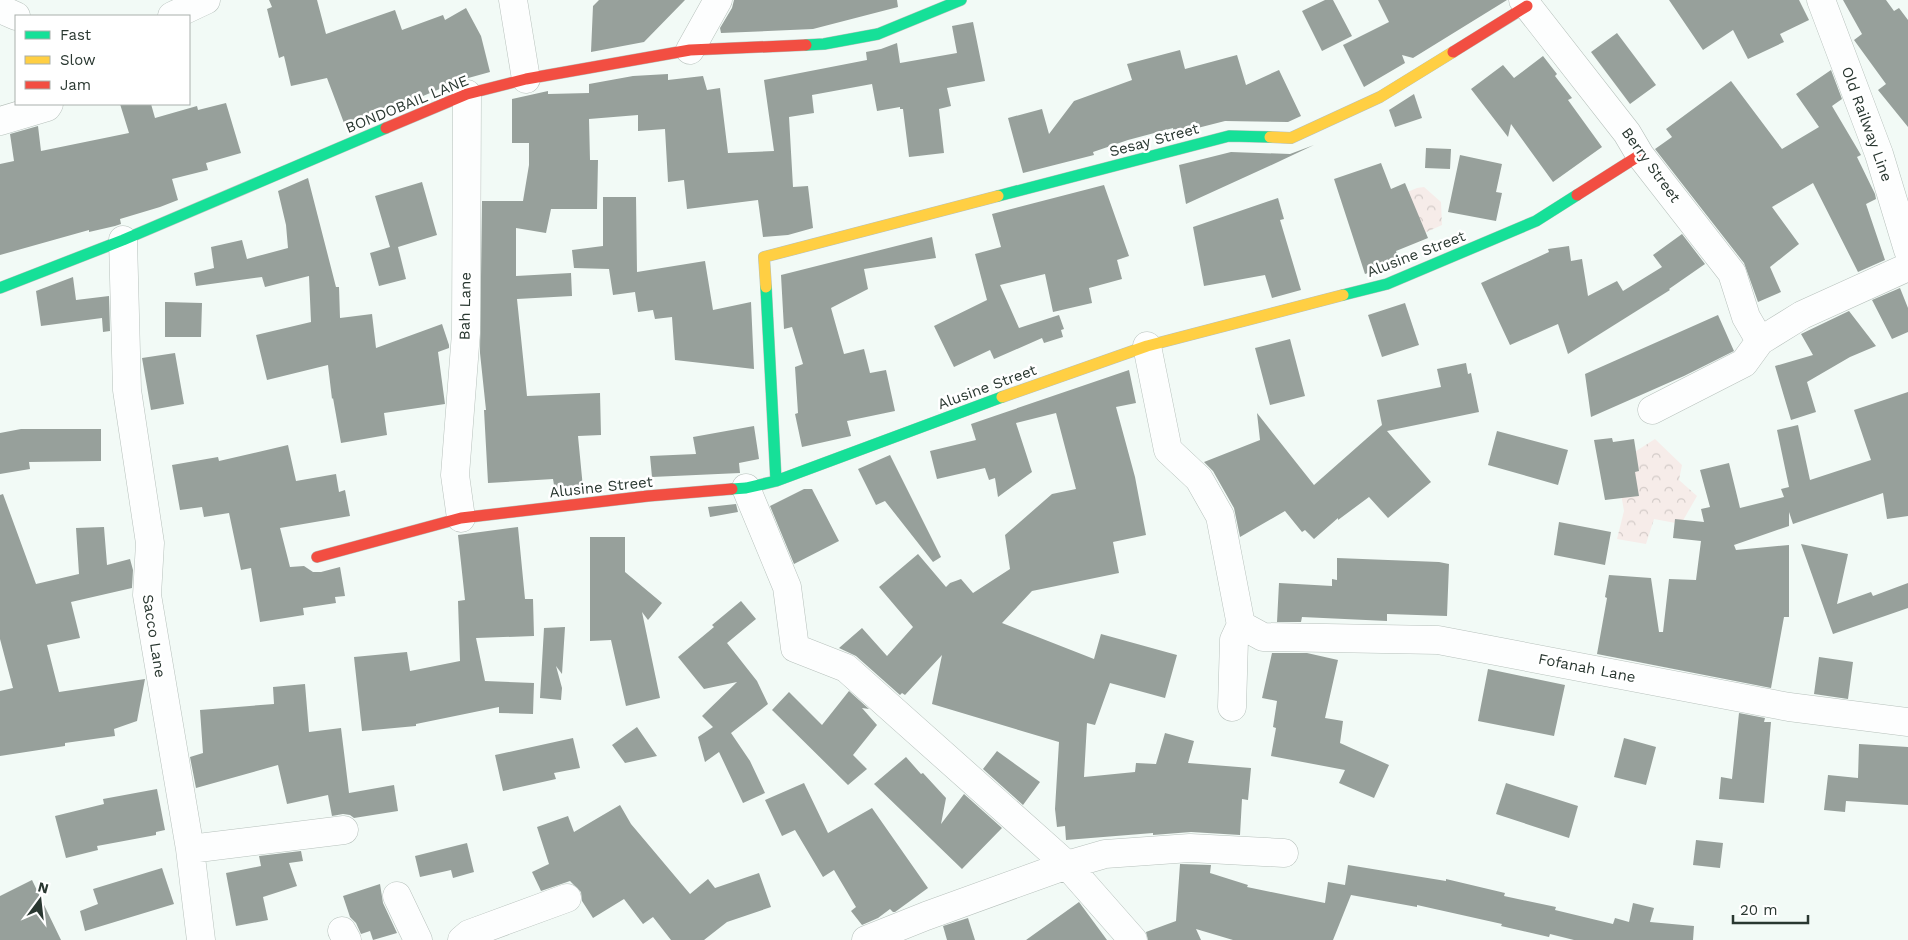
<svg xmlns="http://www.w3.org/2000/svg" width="1908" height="940" font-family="'Work Sans',sans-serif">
<defs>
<pattern id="forest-crowns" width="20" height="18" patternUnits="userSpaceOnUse" patternTransform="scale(1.25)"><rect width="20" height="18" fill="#f6ece9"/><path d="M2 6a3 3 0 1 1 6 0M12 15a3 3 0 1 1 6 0" fill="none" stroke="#d3cbc8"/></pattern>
</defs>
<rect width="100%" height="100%" fill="#f2faf6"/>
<path fill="url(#forest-crowns)" d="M1424 187 1441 202 1442 225 1420 235 1405 193 1417 188Z
M1655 439 1682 465 1679 480 1697 496 1681 524 1654 519 1646 544 1617 539 1624 511 1620 488 1619 462Z"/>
<path fill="#97a09b" d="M269 0H317L326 34 395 10 402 30 443 15 445 20 466 8 481 36 490 72 461 80 366 120V115L344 123 327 78 291 86 284 56 279 58 267 9 272 7Z
M599 0H685L644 42 591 52 593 6Z
M734 0H897L898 7 813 29 721 33 720 28 732 8Z
M1325 0H1333L1352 36 1322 51 1302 11Z
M1378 0H1507L1413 58 1402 55 1405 63 1364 87 1343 45 1389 22Z
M1669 0H1799L1809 20 1780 34 1784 42 1748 59 1733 30 1703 50Z
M1843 0H1886L1894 11 1899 8 1908 20V127L1878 90 1886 84 1854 40 1862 34Z
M973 22 985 81 947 88 951 106 939 109 944 153 909 157 903 109H900V107L877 111 872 84 812 95 814 113 789 117 793 187 808 186 813 228 788 235 763 237 758 200 687 209 684 180 668 182 665 129 638 131V115L589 119 590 160H598L597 209H551L546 233 516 228V276L571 273 572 296 517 299 527 396 600 393 601 435 578 436 583 488 555 491 553 479 488 483 484 410H486L480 353 482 201H523L529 165V143H512V99L548 91V94L589 93V84L633 76 668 74V80L703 76 707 90 720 88 728 153 774 151 764 80 867 60 866 52 881 49 897 43 900 63 957 53 952 26Z
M1617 33 1656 85 1630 104 1591 52Z
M1180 50 1185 69 1237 55 1246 85 1279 70 1301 116 1288 122 1225 121 1174 134 1173 128 1128 140 1093 152 1094 155 1023 173 1008 118 1042 109 1049 134 1074 101 1132 80 1127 64Z
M1543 56 1557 74 1555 76 1572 98 1568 100 1602 147 1553 182 1511 124 1508 137 1471 89 1503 65 1514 78Z
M1831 70 1842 99 1832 106 1861 155 1857 157 1875 194 1876 199 1866 204 1885 260 1858 272 1813 183 1772 207 1799 244 1770 267 1781 292 1758 302 1744 263 1655 149 1672 137 1666 129 1731 81 1782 149 1819 127 1796 94Z
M1414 94 1422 118 1395 127 1389 110Z
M226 103 241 153 206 163 208 170 172 179 178 200 160 207 120 219 121 224 115 226 89 232V230L0 255V164L14 161 10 134 38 126 41 151 129 133 120 104H151L155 118 197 106 198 110Z
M1314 145 1278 162 1186 204 1179 165 1231 152 1290 154Z
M1426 148 1451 149 1450 169 1425 168Z
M1460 155 1502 164 1496 192 1502 193 1496 221 1448 212Z
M1381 163 1391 189 1405 183 1428 238 1396 251 1399 262 1365 274 1334 179Z
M308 178 336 287H339L340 318 372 314 376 348 442 324 449 345V348L438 352 445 404 384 413 387 435 341 443 333 398 332 399 328 365 267 380 256 335 311 322 309 276 265 287 262 277 196 286 194 273 214 268 211 247 242 240 247 259 288 248 286 225 278 191Z
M422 182 437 235 398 247 406 279 379 286 370 253 390 247 375 196Z
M1104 185 1129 256 1117 260 1122 279 1089 288 1092 303 1053 312 1045 274 1000 285 1019 328 1059 315 1064 329 1061 330 1063 337 1044 343 1042 338 994 359 990 350 954 367 934 326 987 300 975 254 1001 247 992 214Z
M603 197H636L637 272 705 261 713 310 751 302 754 369 675 360 672 317 655 319 653 310 638 312 635 292 613 295 609 269 574 268 572 250 603 246Z
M1278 198 1284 219 1280 220 1301 290 1272 298 1265 275 1204 286 1193 227Z
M1682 234 1705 264 1669 289 1670 290 1568 354 1558 324 1510 345 1481 283 1549 252 1548 249 1569 246 1571 261 1582 259 1588 296 1617 281 1623 291 1662 267 1653 255Z
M932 237 936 258 864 269 868 289 831 308 844 354 864 349 870 373 886 370 895 411 847 421 851 436 802 447 795 414 798 413 795 367 803 364 792 327 784 329 781 275Z
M73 277 76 300 109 296 110 331 103 332 102 318 41 326 36 291Z
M1900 288 1908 308V332L1892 339 1872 300Z
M165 302 202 303 201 337H165Z
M1405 303 1419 345 1382 357 1368 315Z
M1849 311 1876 346 1850 357 1807 382 1816 412 1791 420 1775 366 1813 355 1801 334Z
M1718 315 1734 351 1684 376 1591 417 1585 374Z
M1290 339 1305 396 1270 405 1255 348Z
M175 353 184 404 151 410 142 358Z
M1466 363 1468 374 1471 373 1479 412 1387 431 1431 482 1388 518 1369 497 1338 520V518L1314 539 1305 530 1302 532 1285 511 1240 537 1234 508 1213 471 1204 462 1260 440 1257 413 1314 485 1382 425 1377 400 1441 387 1437 369Z
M1129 370 1136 403 1116 407 1135 477 1146 535 1113 542 1119 573 1032 591 1002 623 1094 659 1101 634 1177 655 1165 698 1110 683 1095 725 1087 723 1084 777 1135 772 1136 763 1156 764 1165 733 1194 741 1188 763 1251 768 1248 800 1242 799 1240 835 1191 832 1153 835V833L1066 840 1065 826 1057 827 1055 809 1059 742 932 704 942 655 905 695 902 693 900 695 856 656 839 648 862 628 887 656 913 627 879 587 918 554 946 587 950 583 961 579 973 593 1010 569 1005 535 1052 494 1076 489 1056 413 1016 423 1032 472 998 497 995 478 989 480 985 468 937 479 930 451 976 440 971 424Z
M1908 392V516L1887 519 1883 493 1793 524 1789 512V526L1734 545 1736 550 1789 545V617H1784L1771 688 1597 654 1607 598 1605 597 1609 575 1651 578 1659 632H1663L1669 579 1696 580 1701 541 1673 538 1675 519 1704 522 1701 509 1710 507 1700 470 1729 463 1740 508 1784 497 1781 489 1789 487 1777 430 1798 425 1810 480 1871 460 1854 410Z
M754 426 759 459 739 463 740 473 652 477 650 456 696 454 693 437Z
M21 429H101V461L29 462 30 469 0 474V433Z
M1497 431 1568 450 1558 485 1488 465Z
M1612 438 1613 442 1634 439 1639 471 1635 472 1639 496 1605 500 1594 440Z
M288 445 296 481 336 474 339 492 345 490 350 516 280 528 290 567 304 566 313 572H321L340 567 345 596 335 597 336 603 303 608 304 615 260 622 251 568 241 570 229 513 204 517 202 507 180 510 172 465 218 457 219 461Z
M890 455 941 557 933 562 885 501 876 505 858 469Z
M804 489H812L839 541 794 564 770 506Z
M3 494 36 584 79 574 76 528 104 527 107 565 130 559 133 570 132 588 71 602 80 638 47 645 59 692 145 679 137 721 114 729 115 736 65 743V746L0 756V691L13 688 0 639V495Z
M736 504 738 512 710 517 708 507Z
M1559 522 1611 532 1605 565 1554 555Z
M518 527 525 599H533L534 636 476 638 485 681 534 683 533 714 499 713V707L416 724V726L362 731 354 657 407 652 410 671 460 661 458 601 465 600 458 535Z
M590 537H625V572L662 603 648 620 642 612 660 698 626 706 611 640 590 641Z
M1801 544 1848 554 1837 604 1871 592 1873 596 1908 583V608L1833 634Z
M1337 558 1439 562 1449 564 1447 616 1387 614V621L1302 617 1301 622H1277L1279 583 1332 586V579L1337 580Z
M741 601 756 619 727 643 757 681 768 704 731 733 750 761 765 793 743 803 719 752 705 762 698 737 713 727 702 716 737 682 704 689 678 657 714 627 712 625Z
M565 627 562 674 556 666 562 688 561 700 540 698 544 628Z
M1272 653H1307L1338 660 1325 718 1343 721 1340 743 1389 765 1374 798 1339 783 1345 770 1271 756 1276 728 1273 727 1277 701 1262 698Z
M1819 657 1853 662 1848 699 1814 694Z
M1488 669 1565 685 1554 736 1478 721Z
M305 684 309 732 341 728 349 793 394 785 398 811 354 818 350 815 343 814 332 816 328 795 287 804 278 765 196 788 190 757 203 753 200 710 274 704 273 687Z
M849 691 869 709 862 708 877 725 853 755 867 769 848 785 772 710 789 692 822 725Z
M1739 713 1765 718 1764 722H1771L1764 803 1719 799 1721 777 1732 779Z
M637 727 657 756 625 763 612 745Z
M573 738 580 768 554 773 556 779 503 791 495 755Z
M1624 738 1656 747 1646 785 1614 777Z
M1859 744 1908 747V805L1846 801 1845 812 1824 810 1828 775 1858 778Z
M997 751 1040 782 1023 805 983 769Z
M906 757 921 774 923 773 946 798 941 824 964 794 1002 828 962 869 874 784Z
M804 783 828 833 872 808 928 888 895 912H893L890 909 878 918 862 925 851 911 856 907 834 870 823 877 795 830 782 836 765 800Z
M1506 783 1578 806 1569 838 1496 814Z
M157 789 165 830 156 832V835L97 846 98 850 66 858 55 816 104 804 103 799Z
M620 805 631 824 690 894 708 879 715 888 759 873 771 907 727 922 704 940H671L653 917 643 924 624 899 593 918 582 901 581 892 570 881 541 891 532 872 549 864 537 827 568 816 574 832Z
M1696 840 1723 843 1720 868 1693 865Z
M467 843 474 872 453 878 451 870 420 877 415 856Z
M301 851 303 861 289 863 297 886 263 897 268 920 236 926 226 873 261 866 259 856Z
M1180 864 1211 865 1210 873 1248 885 1247 887 1325 903 1328 882 1345 885 1348 865 1446 881V879L1505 893 1504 896 1556 907 1555 910 1613 924 1615 918 1629 922 1633 903 1654 908 1650 922 1694 926 1693 940H1574L1550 934 1549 937 1501 926 1502 924 1417 905V907L1351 895 1333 940H1233L1196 929 1201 940H1148L1146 932 1176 921Z
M162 868 174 904 85 931 80 911 98 904 93 889Z
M32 880 61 940H0V896Z
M380 884 383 903 397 933 373 940 370 931 361 934 356 923 350 917 343 896Z
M1079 902 1107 940H1026Z
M968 918 975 940H947L943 926Z"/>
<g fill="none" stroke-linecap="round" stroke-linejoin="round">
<defs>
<path id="street" d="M513 0 526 79
M1523 0 1627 133 1640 155 1732 273 1746 317 1760 341
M1821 0 1879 154 1908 250
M0 9 16 16
M172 16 206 0
M690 50 718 0
M0 121 47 107 49 104
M123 240 127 390 150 543 147 595 190 849 201 940
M1147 346 1168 450 1199 479 1220 516 1241 625 1263 637 1438 640 1789 707 1908 722
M1652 410 1744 363 1760 341 1802 315 1908 267
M746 488 787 587 795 648 846 668 1067 865 1133 940
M461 518 455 475 466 333 467 94
M1232 707 1234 640 1241 625
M190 849 344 830
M397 896 418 940
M342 931 347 940
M462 940 469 934 567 898
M866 940 926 916 1067 865 1105 854 1190 848 1284 853"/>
<path id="fast" d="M806 45 824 44 878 34 961 0
M998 196 1229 136 1270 137
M766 287 776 481
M0 288 123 240 386 128
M1343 295 1387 284 1536 221 1577 195
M732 489 746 488 776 481 1002 397"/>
<path id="slow" d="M1270 137 1291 138 1380 97 1453 52
M766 287 764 257 998 196
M1002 397 1147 346 1343 295"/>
<path id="jam" d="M1453 52 1527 6
M386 128 467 94 526 79 690 50 806 45
M1577 195 1640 155
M317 557 461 518 648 496 732 489"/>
</defs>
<use href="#street" stroke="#b7c1bc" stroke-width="29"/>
<use href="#fast" stroke="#b7c1bc" stroke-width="12"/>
<use href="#slow" stroke="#b7c1bc" stroke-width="12"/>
<use href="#jam" stroke="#b7c1bc" stroke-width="12"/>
<use href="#street" stroke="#fdfefe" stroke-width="28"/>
<use href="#fast" stroke="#16e098" stroke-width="11"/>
<use href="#slow" stroke="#ffcf43" stroke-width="11"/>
<use href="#jam" stroke="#f24e42" stroke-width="11"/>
</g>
<g text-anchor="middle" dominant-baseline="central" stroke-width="5" stroke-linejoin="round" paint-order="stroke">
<g font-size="15" fill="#293730" stroke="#fff">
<text transform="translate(407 104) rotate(-22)">BONDOBAIL LANE</text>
<text transform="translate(1867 124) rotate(70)">Old Railway Line</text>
<text transform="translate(1154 140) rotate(-15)">Sesay Street</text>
<text transform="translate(1651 165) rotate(54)">Berry Street</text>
<text transform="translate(1416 254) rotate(-21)">Alusine Street</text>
<text transform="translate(465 306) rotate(-89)">Bah Lane</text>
<text transform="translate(987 387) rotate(-20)">Alusine Street</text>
<text transform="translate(601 487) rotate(-6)">Alusine Street</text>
<text transform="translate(154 636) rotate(81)">Sacco Lane</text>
<text transform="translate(1587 668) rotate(11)">Fofanah Lane</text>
</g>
</g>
<rect x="15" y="15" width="175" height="90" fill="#ffffff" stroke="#a9afac"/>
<rect x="25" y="31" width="25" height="8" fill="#16e098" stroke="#a9afac"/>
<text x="60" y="40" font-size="15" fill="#293730">Fast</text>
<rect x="25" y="56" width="25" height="8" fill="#ffcf43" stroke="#a9afac"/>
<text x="60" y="65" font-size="15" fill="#293730">Slow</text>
<rect x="25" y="81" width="25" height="8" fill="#f24e42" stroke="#a9afac"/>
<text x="60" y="90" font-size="15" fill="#293730">Jam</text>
<g transform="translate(40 900) rotate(15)" stroke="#ffffff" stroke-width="4" paint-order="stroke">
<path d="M0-4L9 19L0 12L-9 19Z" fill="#293730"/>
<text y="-8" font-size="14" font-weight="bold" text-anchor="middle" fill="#293730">N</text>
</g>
<path d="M1733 915v8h75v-8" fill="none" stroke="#293730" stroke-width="2.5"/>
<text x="1740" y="915" font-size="15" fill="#293730" stroke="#ffffff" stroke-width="4" paint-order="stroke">20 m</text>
</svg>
